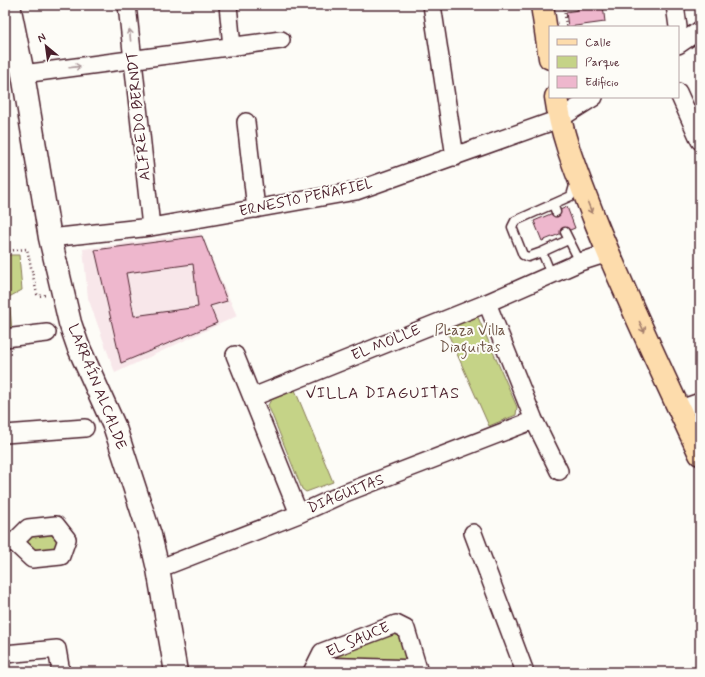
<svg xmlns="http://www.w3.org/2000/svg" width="705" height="677" font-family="Mynerve,sans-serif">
<rect width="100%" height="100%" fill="#fdfcf7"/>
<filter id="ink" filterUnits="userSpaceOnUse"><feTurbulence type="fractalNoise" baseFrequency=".025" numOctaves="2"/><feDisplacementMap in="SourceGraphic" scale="8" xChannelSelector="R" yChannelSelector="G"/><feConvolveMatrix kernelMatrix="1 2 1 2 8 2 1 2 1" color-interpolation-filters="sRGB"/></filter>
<g filter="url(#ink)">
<path fill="#f8e7ea" d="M200 233 237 316 115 373 88 298 83 249Z"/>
<path fill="#c5d387" stroke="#887959" d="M5 255H19L22 290 9 297 12 331 5 332Z
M477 315 517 407 516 415 489 426 445 327Z
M295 390 333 482 306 492 302 489 268 405 271 400Z
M53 531 58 538 55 548 33 550 22 543 30 533Z
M394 632 400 634 408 662 327 661 328 657Z"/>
<path fill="#eeb7cd" stroke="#4a1f2b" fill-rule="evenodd" d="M577 5H603L605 22 568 27 566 12 578 10Z
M567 207 575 228 542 241 534 221Z
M202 236 227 301 210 306 217 323 121 363 95 250ZM193 264 198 307 134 316 126 273Z"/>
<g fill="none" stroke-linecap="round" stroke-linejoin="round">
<defs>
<path id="lane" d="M553 204 556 212
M565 232 580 262
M542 252 568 240
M551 274 542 252 528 257 523 255 512 227 515 221 571 196 575 182"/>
<path id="street" d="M127 5 151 227
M228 5 232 47
M432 5 455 157
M675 5 678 27
M678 45 700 30
M23 74 281 40
M678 92 700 141
M246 122 256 209
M50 238 151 227 356 191 559 119 594 97
M487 303 534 420 559 471
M5 338 47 333
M235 355 299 514
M253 397 487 303 580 262 608 253
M680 409 700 402
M5 434 85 428
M473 533 525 672
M5 543 14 542 28 528 56 525 67 539 61 556 32 559 14 542
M158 569 299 514 345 493 534 420
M5 654 57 649 61 672
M312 672 322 652 396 624 406 629 418 669 315 666"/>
<path id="secondary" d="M9 5 23 74 50 238 70 323 78 346 115 428 150 535 158 569 176 672"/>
<path id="primary" d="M542 5 550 58
M556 97C562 140 579 178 594 218 626 298 664 376 700 454"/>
</defs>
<use href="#lane" stroke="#4a1f2b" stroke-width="11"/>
<use href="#street" stroke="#4a1f2b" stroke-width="20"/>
<use href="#secondary" stroke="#4a1f2b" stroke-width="25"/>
<use href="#primary" stroke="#4a1f2b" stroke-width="25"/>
<path stroke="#4a1f2b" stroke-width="2.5" stroke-dasharray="1 3" stroke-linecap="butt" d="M564 5 566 27
M5 251 27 249 37 294 39 296 46 295"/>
<use href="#lane" stroke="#fdfcf7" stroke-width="8"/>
<use href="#street" stroke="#fdfcf7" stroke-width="17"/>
<use href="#secondary" stroke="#fdfcf7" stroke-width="22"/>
<use href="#primary" stroke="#fddcac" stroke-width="22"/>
</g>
<defs><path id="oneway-shaft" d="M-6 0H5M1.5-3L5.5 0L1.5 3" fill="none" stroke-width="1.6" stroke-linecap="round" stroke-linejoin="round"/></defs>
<g stroke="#ac999b">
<use href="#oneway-shaft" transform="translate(130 35) rotate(-96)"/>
<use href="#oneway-shaft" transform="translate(75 67) rotate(-7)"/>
</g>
<g stroke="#a47e6c">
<use href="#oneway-shaft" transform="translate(590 208) rotate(68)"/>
<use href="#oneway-shaft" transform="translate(642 327) rotate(65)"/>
</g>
</g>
<g text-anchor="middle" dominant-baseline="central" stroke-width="4" stroke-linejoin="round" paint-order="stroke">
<g font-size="15" fill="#4a1f2b" stroke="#fdfcf7">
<text transform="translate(139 116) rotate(-96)">ALFREDO BERNDT</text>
<text transform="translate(306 198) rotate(-12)">ERNESTO PEÑAFIEL</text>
<text transform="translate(386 343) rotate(-22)">EL MOLLE</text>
<text transform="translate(97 387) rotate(68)">LARRAÍN ALCALDE</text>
<text transform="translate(346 494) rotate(-22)">DIAGUITAS</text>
<text transform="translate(358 640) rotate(-23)">EL SAUCE</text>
</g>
<g font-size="15" fill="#6f5547" stroke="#fdfcf7">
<text x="470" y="331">PLaza Villa<tspan x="470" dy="17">Diaguitas</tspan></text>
</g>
<g font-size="16" letter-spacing="1" fill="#4a1f2b" stroke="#fdfcf7">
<text x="383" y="393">VILLA DIAGUITAS</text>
</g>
</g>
<rect width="705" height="677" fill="none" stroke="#fdfcf7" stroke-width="20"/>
<rect x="10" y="10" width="685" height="657" fill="none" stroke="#4a1f2b" stroke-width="1.5" filter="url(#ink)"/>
<rect x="549" y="26" width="130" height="72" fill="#fdfcf7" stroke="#b5a4a5"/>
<rect x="557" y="39" width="20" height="6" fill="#fddcac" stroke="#b5a4a5"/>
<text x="585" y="46" font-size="12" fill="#4a1f2b">Calle</text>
<rect x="557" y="56" width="20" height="12" fill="#c5d387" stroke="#b5a4a5"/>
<text x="585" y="66" font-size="12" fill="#4a1f2b">Parque</text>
<rect x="557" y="76" width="20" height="12" fill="#eeb7cd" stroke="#b5a4a5"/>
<text x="585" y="86" font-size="12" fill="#4a1f2b">Edificio</text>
<g transform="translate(46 46) rotate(331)" stroke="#fdfcf7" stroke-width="3" paint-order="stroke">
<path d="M0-3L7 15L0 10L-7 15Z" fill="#4a1f2b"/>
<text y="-6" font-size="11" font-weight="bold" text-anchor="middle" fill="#4a1f2b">N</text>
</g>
</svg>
